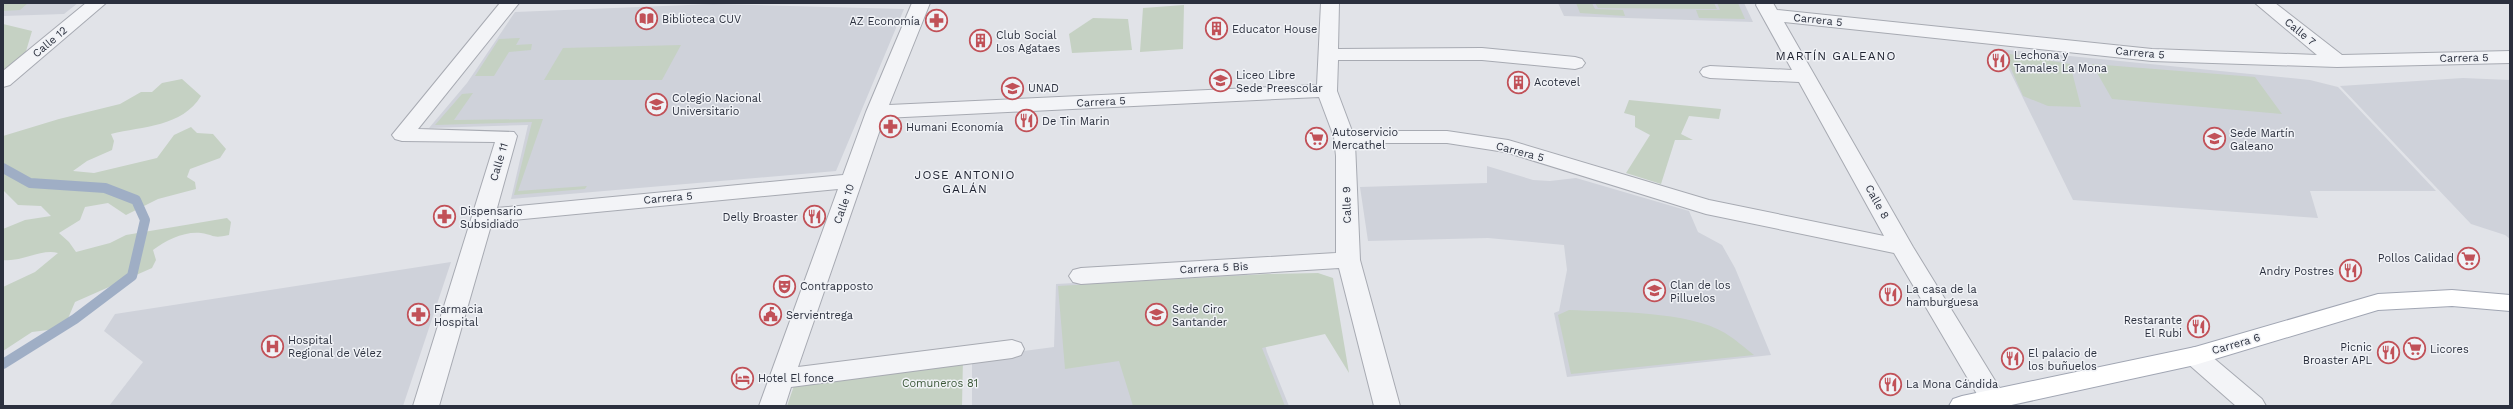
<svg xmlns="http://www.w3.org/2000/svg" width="2513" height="409" font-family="'Work Sans',sans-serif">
<rect width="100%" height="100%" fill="#e1e3e8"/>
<path fill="#cfd2da" d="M3 3H78L64 14 3 16Z
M1558 3H1744L1753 22 1564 16Z
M713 4 904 9 836 171 511 199 528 125 429 128 467 83 515 12Z
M1999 49 2310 80 2338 87 2436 191H2310L2318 218 2073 200Z
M2463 78 2510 80V239L2505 235 2471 224 2340 86Z
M1487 166 1533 180 1550 181 1576 178 1689 211 1698 232 1722 245 1735 268 1771 355 1567 377 1554 313 1559 311 1567 270 1564 245 1488 238 1368 241 1360 187 1487 183Z
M451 262 403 406H109L143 362 104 331 115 314Z
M1247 274 1267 352 1289 406H972V358L1054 347 1056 284Z"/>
<path fill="#c5d1c3" d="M3 3H28L20 10 3 11Z
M1576 3H1592L1595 9 1623 10 1625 16 1580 13Z
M1595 3H1714L1717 9 1598 8Z
M1717 3H1738L1745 19 1699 18 1696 10H1720Z
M1184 5 1183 49 1140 52 1143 8Z
M1093 18 1128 19 1132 50 1072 53 1069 34Z
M3 24 32 31 24 58 3 74Z
M520 38 516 45 532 44 531 50 509 52 494 76H475L499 39Z
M681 45 662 80H544L563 48Z
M2004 53 2070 64 2081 107 2048 106 2023 96Z
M2092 64 2255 77 2282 114 2112 99Z
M182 79 201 96C182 127 143 126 111 134L114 141 112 150 87 161 73 171 94 173 157 158 174 135 191 127 197 133 213 134 226 149 220 158 190 169 187 177 195 182 196 189 158 199 126 215 108 203 85 207 80 220 59 233 69 242 76 252 110 243 126 235 227 218 231 222 229 235C212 239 215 235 201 233 185 231 166 240 153 250L156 260 152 268 75 302 64 328 32 332 3 351V287L35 272 58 253C42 248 23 262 3 260V229L25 220 51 216 41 206 18 205 3 190V136L59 119 120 104 141 92H152L162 83Z
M473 93 454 120 543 119 518 191 587 186 585 189 514 195 532 122 435 125 462 94Z
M1629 100 1721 109 1719 119 1689 116 1681 134 1693 140H1675L1661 184 1626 173 1650 135 1635 127V116L1624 113Z
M1318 273 1333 278 1349 373 1325 334 1262 348 1285 406H1133L1119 361 1065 369 1058 286 1267 274Z
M1569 310C1610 312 1690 311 1725 333 1735 339 1745 348 1754 355L1571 374 1558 315Z
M963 358 962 406H787L796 380Z"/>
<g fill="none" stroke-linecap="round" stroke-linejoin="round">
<path stroke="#9faec5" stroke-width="10" d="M3 168 30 183 105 188 136 200 145 220 132 276 75 319 3 364"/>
<defs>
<path id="minor" d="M86 3H106L10 85 3 87V71Z
M500 3H519L418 129 514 132 517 136 497 208 843 175 866 112 912 3H930L889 105 1317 85 1321 3H1339L1338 49 1482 48 1575 57 1582 59 1585 63 1582 67 1575 69 1482 60H1338L1337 91 1352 131H1447L1508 140 1709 200 1884 236 1799 82 1710 78 1703 76 1700 72 1703 68 1710 66 1792 70 1756 5 1757 3H1773L1777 10 2152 49 2317 55 2255 3H2275L2342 55 2510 51V63L2337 67 2152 61 1784 22 1913 247 2002 392 2006 399 2001 406H1984L1894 253 1706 214 1505 152 1447 143H1355L1360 260 1400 406H1374L1339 268 1081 284 1073 282 1069 276 1073 270 1081 268 1336 253V156L1334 137 1319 97 884 118 798 367 1012 340 1021 343 1024 349 1021 355 1012 358 791 387 785 406H759L838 189 492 222 439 406H413L495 142 402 141 395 139 392 135Z
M2195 347 2204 350 2262 399 2266 406H2236L2186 362 2183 356 2186 350Z"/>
<path id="major" d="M2452 290 2510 295V311L2452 306 2378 310 2195 365 2007 406H1949L1953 399 1962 396 2195 347 2378 294Z"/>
</defs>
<use href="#minor" stroke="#a7aab2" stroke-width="2"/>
<use href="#major" stroke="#a1a6b3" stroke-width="2"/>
<use href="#minor" fill="#f3f4f7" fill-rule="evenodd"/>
<use href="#major" fill="#fff" fill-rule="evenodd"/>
</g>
<defs>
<symbol id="library-ring" viewBox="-11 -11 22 22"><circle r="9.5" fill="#f0f2f6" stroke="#c15158" stroke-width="1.5"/><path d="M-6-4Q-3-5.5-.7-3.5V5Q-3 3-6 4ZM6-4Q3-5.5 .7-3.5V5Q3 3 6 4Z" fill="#c15158"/></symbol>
<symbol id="pharmacy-ring" viewBox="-11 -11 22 22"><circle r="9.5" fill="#f0f2f6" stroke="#c15158" stroke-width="1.5"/><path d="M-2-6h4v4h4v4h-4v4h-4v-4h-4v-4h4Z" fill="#c15158"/></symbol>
<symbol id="building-ring" viewBox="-11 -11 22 22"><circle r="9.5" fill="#f0f2f6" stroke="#c15158" stroke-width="1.5"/><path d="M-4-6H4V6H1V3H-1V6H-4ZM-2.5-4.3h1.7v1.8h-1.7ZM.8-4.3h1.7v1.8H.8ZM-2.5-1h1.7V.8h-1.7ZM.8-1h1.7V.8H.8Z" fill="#c15158"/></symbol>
<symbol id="restaurant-ring" viewBox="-11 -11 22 22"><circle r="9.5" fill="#f0f2f6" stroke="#c15158" stroke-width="1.5"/><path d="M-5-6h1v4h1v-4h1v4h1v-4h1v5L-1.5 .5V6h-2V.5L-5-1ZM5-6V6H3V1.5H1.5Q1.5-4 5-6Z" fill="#c15158"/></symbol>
<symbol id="school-ring" viewBox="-11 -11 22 22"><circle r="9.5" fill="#f0f2f6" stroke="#c15158" stroke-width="1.5"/><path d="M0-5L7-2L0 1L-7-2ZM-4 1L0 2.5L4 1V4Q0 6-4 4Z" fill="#c15158"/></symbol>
<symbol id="supermarket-ring" viewBox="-11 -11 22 22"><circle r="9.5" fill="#f0f2f6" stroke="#c15158" stroke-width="1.5"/><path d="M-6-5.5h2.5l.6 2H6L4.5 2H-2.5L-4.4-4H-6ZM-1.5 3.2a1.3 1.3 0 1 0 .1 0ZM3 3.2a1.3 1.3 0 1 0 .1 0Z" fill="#c15158"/></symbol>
<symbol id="theatre-ring" viewBox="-11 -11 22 22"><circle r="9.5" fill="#f0f2f6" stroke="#c15158" stroke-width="1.5"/><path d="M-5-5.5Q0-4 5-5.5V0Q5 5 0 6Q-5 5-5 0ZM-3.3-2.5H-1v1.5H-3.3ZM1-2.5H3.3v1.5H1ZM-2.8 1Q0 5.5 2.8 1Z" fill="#c15158"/></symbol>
<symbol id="civic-ring" viewBox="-11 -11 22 22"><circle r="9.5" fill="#f0f2f6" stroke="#c15158" stroke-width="1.5"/><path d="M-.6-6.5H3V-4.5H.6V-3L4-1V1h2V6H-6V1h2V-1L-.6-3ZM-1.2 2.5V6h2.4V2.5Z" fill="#c15158"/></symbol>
<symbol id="hospital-ring" viewBox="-11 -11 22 22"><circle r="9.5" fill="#f0f2f6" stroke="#c15158" stroke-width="1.5"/><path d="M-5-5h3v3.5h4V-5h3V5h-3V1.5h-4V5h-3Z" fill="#c15158"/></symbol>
<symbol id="hotel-ring" viewBox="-11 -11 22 22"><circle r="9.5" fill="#f0f2f6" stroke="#c15158" stroke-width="1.5"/><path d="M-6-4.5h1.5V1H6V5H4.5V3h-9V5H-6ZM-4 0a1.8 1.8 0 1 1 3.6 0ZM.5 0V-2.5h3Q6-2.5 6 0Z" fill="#c15158"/></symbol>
</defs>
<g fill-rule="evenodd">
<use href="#library-ring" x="634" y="6" width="25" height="25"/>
<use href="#pharmacy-ring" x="924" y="8" width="25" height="25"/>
<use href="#building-ring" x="1204" y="16" width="25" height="25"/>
<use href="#building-ring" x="968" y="28" width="25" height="25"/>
<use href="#restaurant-ring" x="1986" y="48" width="25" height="25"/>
<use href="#school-ring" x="1208" y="68" width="25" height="25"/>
<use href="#building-ring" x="1506" y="70" width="25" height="25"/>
<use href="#school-ring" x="1000" y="76" width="25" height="25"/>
<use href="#school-ring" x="644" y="92" width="25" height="25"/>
<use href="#restaurant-ring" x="1014" y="108" width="25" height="25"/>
<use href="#pharmacy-ring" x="878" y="114" width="25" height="25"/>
<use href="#supermarket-ring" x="1304" y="126" width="25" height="25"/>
<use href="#school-ring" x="2202" y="126" width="25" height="25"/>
<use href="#pharmacy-ring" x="432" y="204" width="25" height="25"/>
<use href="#restaurant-ring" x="802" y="204" width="25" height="25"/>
<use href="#supermarket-ring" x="2456" y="246" width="25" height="25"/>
<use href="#restaurant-ring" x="2338" y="258" width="25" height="25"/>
<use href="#theatre-ring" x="772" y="274" width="25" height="25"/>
<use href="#school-ring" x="1642" y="278" width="25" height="25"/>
<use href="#restaurant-ring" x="1878" y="282" width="25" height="25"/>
<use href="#pharmacy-ring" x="406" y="302" width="25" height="25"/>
<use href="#civic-ring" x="758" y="302" width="25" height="25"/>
<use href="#school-ring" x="1144" y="302" width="25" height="25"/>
<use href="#restaurant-ring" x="2186" y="314" width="25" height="25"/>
<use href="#hospital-ring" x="260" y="334" width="25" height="25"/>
<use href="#supermarket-ring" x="2402" y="336" width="25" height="25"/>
<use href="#restaurant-ring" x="2376" y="340" width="25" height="25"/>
<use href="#restaurant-ring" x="2000" y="346" width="25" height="25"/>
<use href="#hotel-ring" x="730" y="366" width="25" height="25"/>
<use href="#restaurant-ring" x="1878" y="372" width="25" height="25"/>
</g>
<g text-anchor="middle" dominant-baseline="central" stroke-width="3" stroke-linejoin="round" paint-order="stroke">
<g font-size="11" fill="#2b303e" stroke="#f0f2f6" text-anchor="start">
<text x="662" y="19">Biblioteca CUV</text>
<text x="920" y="21" text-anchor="end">AZ Economía</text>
<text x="1232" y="29">Educator House</text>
<text x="996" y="35">Club Social<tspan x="996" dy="13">Los Agataes</tspan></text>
<text x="2014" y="55">Lechona y<tspan x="2014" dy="13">Tamales La Mona</tspan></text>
<text x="1236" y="75">Liceo Libre<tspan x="1236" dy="13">Sede Preescolar</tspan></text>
<text x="1534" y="82">Acotevel</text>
<text x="1028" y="88">UNAD</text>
<text x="672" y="98">Colegio Nacional<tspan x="672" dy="13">Universitario</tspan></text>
<text x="1042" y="121">De Tin Marin</text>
<text x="906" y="127">Humani Economía</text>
<text x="1332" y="132">Autoservicio<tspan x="1332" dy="13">Mercathel</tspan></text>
<text x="2230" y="133">Sede Martín<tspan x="2230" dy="13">Galeano</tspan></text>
<text x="460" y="211">Dispensario<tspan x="460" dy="13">Subsidiado</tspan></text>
<text x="798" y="217" text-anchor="end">Delly Broaster</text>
<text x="2454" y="258" text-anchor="end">Pollos Calidad</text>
<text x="2334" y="271" text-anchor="end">Andry Postres</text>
<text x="1670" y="285">Clan de los<tspan x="1670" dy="13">Pilluelos</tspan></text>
<text x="800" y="286">Contrapposto</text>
<text x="1906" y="289">La casa de la<tspan x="1906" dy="13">hamburguesa</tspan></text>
<text x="434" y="309">Farmacia<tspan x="434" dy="13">Hospital</tspan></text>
<text x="1172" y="309">Sede Ciro<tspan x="1172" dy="13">Santander</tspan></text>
<text x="786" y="315">Servientrega</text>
<text x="2182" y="320" text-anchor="end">Restarante<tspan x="2182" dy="13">El Rubi</tspan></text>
<text x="288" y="340">Hospital<tspan x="288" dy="13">Regional de Vélez</tspan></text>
<text x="2372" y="347" text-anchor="end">Picnic<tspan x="2372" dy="13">Broaster APL</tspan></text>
<text x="2430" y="349">Licores</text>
<text x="2028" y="353">El palacio de<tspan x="2028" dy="13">los buñuelos</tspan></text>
<text x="758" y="378">Hotel El fonce</text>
<text x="1906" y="384">La Mona Cándida</text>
</g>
<g font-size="11" fill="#2b303e" stroke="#f0f2f6">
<text transform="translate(1818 20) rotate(6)">Carrera 5</text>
<text transform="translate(2300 32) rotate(39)">Calle 7</text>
<text transform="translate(50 42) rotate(-40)">Calle 12</text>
<text transform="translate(2140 53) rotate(5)">Carrera 5</text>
<text transform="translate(2464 58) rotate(-1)">Carrera 5</text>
<text transform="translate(1101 102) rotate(-3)">Carrera 5</text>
<text transform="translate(1520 152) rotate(15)">Carrera 5</text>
<text transform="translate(499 162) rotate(-73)">Calle 11</text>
<text transform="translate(668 198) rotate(-5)">Carrera 5</text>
<text transform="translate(1877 202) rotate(61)">Calle 8</text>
<text transform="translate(844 204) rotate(-70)">Calle 10</text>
<text transform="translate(1347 205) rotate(-91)">Calle 9</text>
<text transform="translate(1214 268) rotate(-3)">Carrera 5 Bis</text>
<text transform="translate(2236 344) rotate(-16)">Carrera 6</text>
</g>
<g font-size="11" fill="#3c5839" stroke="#f0f2f6">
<text x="940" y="383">Comuneros 81</text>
</g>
<g font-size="12" letter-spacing="1" fill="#1d212f" stroke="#f0f2f6">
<text x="1836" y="56">MARTÍN GALEANO</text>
<text x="965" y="175">JOSE ANTONIO<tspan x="965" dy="14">GALÁN</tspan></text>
</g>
</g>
<rect width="2513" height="409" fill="none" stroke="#2b303e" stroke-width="8"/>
</svg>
